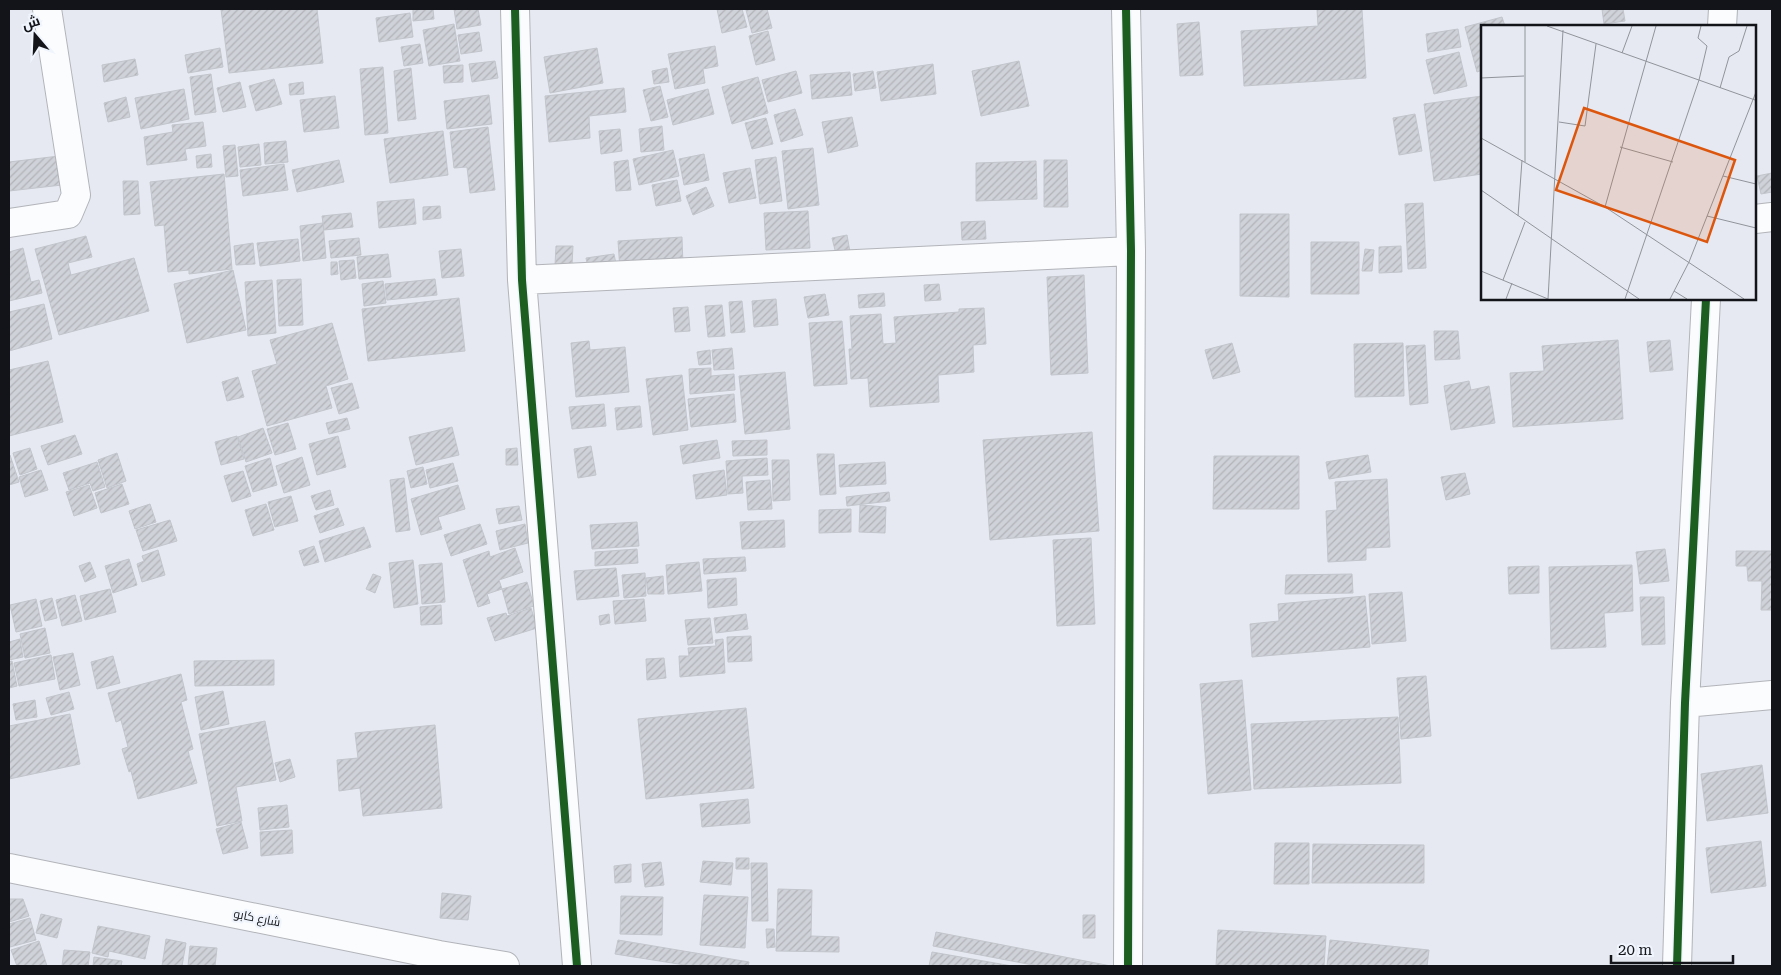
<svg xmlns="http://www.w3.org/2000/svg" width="1781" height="975" font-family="'Roboto Serif',Cairo,serif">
<defs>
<pattern id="building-hatch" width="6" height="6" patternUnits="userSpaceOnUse" patternTransform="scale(1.25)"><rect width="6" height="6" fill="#cfd2d8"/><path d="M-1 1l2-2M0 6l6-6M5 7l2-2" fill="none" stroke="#b1b3b9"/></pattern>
</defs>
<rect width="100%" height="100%" fill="#e6e9f1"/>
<path fill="url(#building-hatch)" stroke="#c2c5cb" d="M221 9H317L323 63 229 73Z
M413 9H433L434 19 413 21Z
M454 9H478L481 25 457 29Z
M717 9H742L747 27 722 33Z
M749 9H767L772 28 752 33 746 10Z
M1317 9H1362L1366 78 1244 86 1241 31 1318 26Z
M1602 9H1623L1625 21 1604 24Z
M410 13 413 37 379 42 376 18Z
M1502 17 1505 26H1482V70L1477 72 1465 27Z
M1199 22 1203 75 1180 76 1177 24Z
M454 24 460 61 429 66 423 30Z
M1458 29 1461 47 1428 52 1426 34Z
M768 31 775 60 756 65 749 36Z
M479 32 482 51 461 54 458 35Z
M420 44 423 63 404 66 401 47Z
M715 46 718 66 703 69 705 83 675 89 668 54Z
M220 48 223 67 188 73 185 55Z
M597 48 603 83 550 93 544 57Z
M1459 52 1467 86 1434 94 1426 60Z
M135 59 138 75 104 82 102 65Z
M495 61 498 78 472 82 469 64Z
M1019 61 1029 106 981 116 972 71Z
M933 64 936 94 881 101 877 72Z
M463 65V82L444 83 443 66Z
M383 67 388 133 365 135 360 69Z
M411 68 416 119 398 121 394 71Z
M667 68 669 82 654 84 652 71Z
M796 71 802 93 768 102 762 80Z
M873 71 876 88 855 91 853 74Z
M850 72 852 95 812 99 810 75Z
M211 74 216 112 195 115 190 77Z
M758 77 768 113 732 124 722 87Z
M274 79 282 104 256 111 249 86Z
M240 82 246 107 223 112 217 88Z
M303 82 304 94 290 95 289 84Z
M660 86 668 117 651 121 643 90Z
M624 88 626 112 589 116 590 138 549 142 545 96Z
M184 89 189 119 141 129 135 98Z
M708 89 714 114 673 125 667 100Z
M489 95 492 124 447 129 444 101Z
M335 96 339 128 304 132 300 100Z
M1482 96V174L1434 181 1424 104Z
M126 97 130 117 108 122 104 103Z
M795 109 803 135 781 142 774 115Z
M1415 114 1422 151 1399 155 1393 118Z
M852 117 858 146 828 153 822 122Z
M766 118 773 144 752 149 745 123Z
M203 122 206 146 185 149 187 160 147 165 144 137 173 132 172 125Z
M662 126 664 150 641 152 639 129Z
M488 127 495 190 470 193 467 167 454 168 450 132Z
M620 129 622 151 601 154 599 131Z
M443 131 448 175 390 183 384 139Z
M286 141 288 162 265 164 264 143Z
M259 144 261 165 240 167 238 147Z
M235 145 238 176 226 177 223 146Z
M813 148 819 205 788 209 782 151Z
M673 150 679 176 639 185 633 159Z
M211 154 212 167 197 168 196 156Z
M704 154 709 180 684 185 679 159Z
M59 156 62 185 9 191V162Z
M776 157 782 201 760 204 755 160Z
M339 160 344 182 297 192 292 170Z
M628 160 631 190 616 191 614 162Z
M1044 160H1067L1068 207H1044Z
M1036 161 1037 199 976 201V163Z
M284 164 288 190 243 196 240 170Z
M750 168 756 198 729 203 723 173Z
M1772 173V192L1761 194 1757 176Z
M224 174 232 269 189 274V270L168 272 164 225 155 226 150 182Z
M677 180 681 201 656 206 652 185Z
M123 181H138L140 214 124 215Z
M706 187 714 206 693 215 686 196Z
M414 199 416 224 379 228 377 202Z
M1423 203 1426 268 1408 269 1405 204Z
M440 206 441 218 423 220V207Z
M808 211 810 248 766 250 764 213Z
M351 213 353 227 324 230 322 216Z
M1240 214H1289V297L1240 296Z
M985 221 986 239 962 240 961 222Z
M323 223 326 258 303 261 300 226Z
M847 235 850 252 836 254 832 238Z
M86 236 92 257 68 263 71 275 134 258 149 311 59 335 35 249Z
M682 237 683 266 620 270 618 241Z
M359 238 361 255 331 258 329 241Z
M298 239 300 261 260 266 257 243Z
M1311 242H1359V294H1311Z
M253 243 255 264 236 265 234 246Z
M556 246H573L572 265H555Z
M1401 246 1402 272 1379 273V247Z
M23 248 31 282 39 280 42 293 9 301V252Z
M461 249 464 276 442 278 439 251Z
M1365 249 1374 250 1372 271H1362Z
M388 254 391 277 359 279 357 257Z
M614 254 617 269 589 273 586 258Z
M354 260 356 278 341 280 339 261Z
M331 262H337L338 274 331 275Z
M233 270 246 330 187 343 174 284Z
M1084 275 1088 373 1051 375 1047 277Z
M301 279 303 325 279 326 277 280Z
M435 279 437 295 387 300 385 284Z
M272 280 276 333 248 336 245 282Z
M383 281 386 303 364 306 362 284Z
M939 284 941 300 925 301 924 285Z
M884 293 885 306 859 308 858 295Z
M825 294 829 315 808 318 804 297Z
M459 298 465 351 368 361 362 309Z
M776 299 778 325 754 327 752 301Z
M742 301 745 332 731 333 729 302Z
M44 304 52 339 9 351V312Z
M722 305 725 336 708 337 705 306Z
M688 307 690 331 675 332 673 308Z
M984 308 986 344 973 345 974 372 938 375 939 402 870 407 868 378 851 379 849 349H852L850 316 881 314 883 344 896 343 894 317 959 312V309Z
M842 321 847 384 814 386 809 323Z
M332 323 348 379 326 386 332 408 267 426 252 371 277 364 270 340Z
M1434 331H1458L1460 359 1435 360Z
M1618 340 1623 419 1513 427 1510 373 1544 371 1542 346Z
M1670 340 1673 370 1650 372 1647 342Z
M589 341 590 350 625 347 629 392 576 397 571 343Z
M1232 343 1240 372 1213 379 1205 350Z
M1403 343 1404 396 1355 397 1354 344Z
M1425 345 1428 403 1410 405 1406 346Z
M732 348 734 369 714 370 712 350Z
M710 350 711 364 699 365 697 352Z
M48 361 63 422 9 436V370Z
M711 368V376L734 374 735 390 690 394 689 369Z
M785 372 790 429 745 434 739 376Z
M682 375 688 430 653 435 646 379Z
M238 377 244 397 227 401 222 382Z
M1469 381 1471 390 1489 386 1495 423 1451 430 1444 386Z
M352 383 359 408 339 414 331 388Z
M734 394 736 422 691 427 688 399Z
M604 404 606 426 572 429 569 407Z
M640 406 642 427 617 430 615 408Z
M347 418 350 429 329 434 326 423Z
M288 423 296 449 275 455 267 429Z
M452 427 459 455 416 465 409 437Z
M263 428 272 453 246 462 238 437Z
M1092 432 1099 531 990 540 983 440Z
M75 435 82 454 48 465 41 446Z
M237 436 244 459 221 465 215 442Z
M338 436 346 467 317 475 309 444Z
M717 440 720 458 683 464 680 446Z
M767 440V455L733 456 732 441Z
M591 446 596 475 578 478 574 449Z
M30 448 37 469 20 475 13 453Z
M517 448 518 465H506V449Z
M117 453 126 481 107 488 98 460Z
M817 454H834L836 494 820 495Z
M10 455 19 482 9 485V456Z
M1368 455 1371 472 1329 479 1326 462Z
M1214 456H1299V509H1213Z
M302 457 310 485 284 493 276 466Z
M270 458 277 485 253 492 245 466Z
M767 458 768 475 742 476 743 493 728 494 726 461Z
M772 460H789L790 500 773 501Z
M97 462 105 487 93 491 90 483 69 490 63 473Z
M885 462 886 484 840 487 839 465Z
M453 463 458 481 430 488 426 470Z
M423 467 427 484 411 488 407 471Z
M41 470 48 490 25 497 19 477Z
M724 470 727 495 696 499 693 475Z
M243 471 251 496 232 502 224 476Z
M1465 473 1470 494 1446 500 1441 477Z
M404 478 410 530 396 532 390 480Z
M1387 479 1390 547 1366 548V560L1328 562 1326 511 1337 510 1335 482Z
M770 480 772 509 748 510 746 482Z
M122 484 129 504 101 513 95 493Z
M89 485 97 508 74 516 66 492Z
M458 485 465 509 438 517 442 529 421 535 411 499Z
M330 490 334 505 316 510 311 496Z
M889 492 890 501 847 506 846 497Z
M291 496 298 521 275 527 268 502Z
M150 504 156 522 135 529 129 511Z
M266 504 274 530 253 536 245 510Z
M860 505 886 507 885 533 859 532Z
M519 506 522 520 499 524 496 509Z
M338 508 344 525 320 533 314 516Z
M851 509V532L819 533V510Z
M170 520 177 541 143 551 136 530Z
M784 520 785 547 742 549 740 522Z
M637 522 639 546 592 549 590 525Z
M480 524 487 544 451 556 444 535Z
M525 524 528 543 500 550 496 531Z
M364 527 371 547 325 562 319 541Z
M1091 538 1095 624 1057 626 1053 540Z
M314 546 319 562 304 566 299 551Z
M515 548 523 572 499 580 502 589 487 594 490 603 478 607 463 560 489 551 490 557Z
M637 549 638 563 595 566V552Z
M1665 549 1669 581 1640 584 1636 552Z
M158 550 165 575 142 582 137 564 144 561 142 556Z
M1736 551H1772V610H1761L1762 581H1748L1747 566H1736Z
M745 557 746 571 704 574 703 559Z
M129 559 137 585 113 593 105 566Z
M413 560 418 604 394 608 389 563Z
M90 562 96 577 85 582 79 566Z
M699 562 702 591 668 594 666 565Z
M442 563 445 602 422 604 419 565Z
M1632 565 1633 611 1604 613 1606 647 1551 649 1549 567Z
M1539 566V593L1509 594 1508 567Z
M616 568 619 596 577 600 574 571Z
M645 573 646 596 624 598 622 575Z
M373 574 381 577 375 593 366 589Z
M1352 574 1353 593 1285 594 1286 575Z
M663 576 664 594H648L646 578Z
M736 578 737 605 708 608 707 580Z
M527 582 534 606 509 614 502 589Z
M110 589 116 612 85 620 80 596Z
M1402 592 1406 641 1372 644 1369 594Z
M75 595 82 621 62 626 56 600Z
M1365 596 1370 647 1252 657 1250 624 1279 621 1278 604Z
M1640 597H1664L1665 644 1642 645Z
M52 598 57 618 45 621 40 601Z
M36 599 42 626 16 632 10 605Z
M644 599 646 621 615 624 613 601Z
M441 605 442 624 421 625 420 607Z
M531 608 537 628 495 641 487 618 506 613 507 616Z
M609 614 610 623 600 625 599 616Z
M746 614 748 629 716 633 714 618Z
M710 618 713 643 688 645 685 620Z
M45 628 50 653 25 658 20 634Z
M751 636 752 661 728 662 727 637Z
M20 639 23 657 9 660V642Z
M723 639 725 673 680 677 679 656H689L688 648 716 646 715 640Z
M73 653 80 685 60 690 53 657Z
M51 655 55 679 19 686 14 663Z
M113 656 120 683 97 689 91 662Z
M664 658 666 678 647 680 646 659Z
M274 660V685L195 686 194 661Z
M12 661 17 686 9 688V662Z
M181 674 187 700 181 702 193 749 188 751 197 783 138 799 131 771 129 772 122 749 128 747 121 720 116 722 108 693Z
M1426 676 1431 736 1401 739 1397 678Z
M1242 680 1251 790 1208 794 1200 684Z
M223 691 229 724 201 730 195 697Z
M69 692 74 709 51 715 46 698Z
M35 700 37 717 16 720 13 704Z
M746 708 754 788 646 799 638 719Z
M70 714 80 764 9 779V726Z
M1398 717 1401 783 1254 789 1251 724Z
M265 721 276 780 236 787 242 821 217 826 199 734Z
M435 725 442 808 363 816 360 788 339 791 337 760 358 758 355 733Z
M290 759 295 777 280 782 275 763Z
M1762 765 1768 813 1707 821 1701 774Z
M748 799 750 823 702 827 700 804Z
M287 805 289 827 260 830 258 808Z
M241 822 248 848 223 854 216 829Z
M292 830 293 853 261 856 260 832Z
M1761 841 1766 886 1711 893 1706 848Z
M1275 843H1309V884H1274Z
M1313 844 1424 845V883H1312Z
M736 858H749V869H736Z
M703 861 733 863 731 885 700 882Z
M661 862 664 885 645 887 642 864Z
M751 863H767L768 921H752Z
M631 864V882L615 883 614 866Z
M778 889 812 890 811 936 839 937V952L776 951Z
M442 893 471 896 468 920 440 918Z
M704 895 748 897 745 948 700 945Z
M621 896 663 897 662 935 620 934Z
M9 899H23L29 916 9 922Z
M41 914 62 919 57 938 36 933Z
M1083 915H1095V938H1083Z
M30 918 36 940 10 947 9 924Z
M98 926 150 936 145 959 109 951 108 957 92 953Z
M766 929H774L775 947 767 948Z
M1218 930 1326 936 1324 966H1216Z
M936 932 1111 966H1038L933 946Z
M166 939 186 943 182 966H162Z
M618 940 749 962 748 966H691L615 954Z
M1330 940 1429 950 1427 966H1327Z
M39 941 47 966H17L11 950Z
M190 946 217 948 215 966H188Z
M64 950 90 952 88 966H62Z
M932 952 1012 966H929Z
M94 957 122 961 121 966H93Z"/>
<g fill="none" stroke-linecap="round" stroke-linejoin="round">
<defs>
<path id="minor" d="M515 9 522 280 577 966
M1126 9 1131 251 1128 966
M1722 26 1723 9
M1755 219 1772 217
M9 223 68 214 76 195 47 9
M522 280 1131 251
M1685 703 1772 695
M9 868 439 955 505 966
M1677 966 1685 703 1706 299"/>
</defs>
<use href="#minor" stroke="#b2b4ba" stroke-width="30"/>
<use href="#minor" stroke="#fbfcfd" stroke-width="28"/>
<defs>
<path id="cycleway" d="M515 9 522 280 577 966
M1126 9 1131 251 1128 966
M1677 966 1685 703 1706 299"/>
</defs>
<use href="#cycleway" stroke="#f0f5fd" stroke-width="11"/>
<use href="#cycleway" stroke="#1b5e20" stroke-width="8"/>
</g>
<g text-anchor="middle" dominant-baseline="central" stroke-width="4.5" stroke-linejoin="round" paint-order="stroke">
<g font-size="12" fill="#121419" stroke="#f0f5fd">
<text transform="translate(257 918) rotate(11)">شارع كابو</text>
</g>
</g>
<g transform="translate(1481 25)">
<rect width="275" height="275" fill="#e6e9f1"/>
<path fill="none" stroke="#91949b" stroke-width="1" d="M66 1 274 75M141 28 151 1M0 53 43 51M239 63 248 32 258 26 266 1M78 97 104 101 115 19M0 113 124 182 263 274M139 122 192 137M44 137V1M242 151 275 159M0 165 158 274M124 182 175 1M37 191 41 135M226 191 275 203M0 246 67 274M22 255 44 197M193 266 206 274M25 274 31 258M67 274 82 5M144 274 218 55 226 21 217 13 220 1M189 274 208 237 275 67"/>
<path fill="#dd560d" fill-opacity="0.15" stroke="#dd560d" stroke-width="2.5" d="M103 83 254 135 226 217 75 165Z"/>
<rect width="275" height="275" fill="none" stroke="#121419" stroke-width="2.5"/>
</g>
<rect width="1781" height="975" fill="none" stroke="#121419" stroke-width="20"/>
<g transform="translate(35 35) rotate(341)" stroke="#f0f5fd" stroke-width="4" paint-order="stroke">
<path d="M0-4L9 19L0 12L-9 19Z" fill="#121419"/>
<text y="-8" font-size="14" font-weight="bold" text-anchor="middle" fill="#121419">ش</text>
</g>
<path d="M1611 955v8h122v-8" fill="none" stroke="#121419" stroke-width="2.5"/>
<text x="1618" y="955" font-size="15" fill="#121419" stroke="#f0f5fd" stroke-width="4" paint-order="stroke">20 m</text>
</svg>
